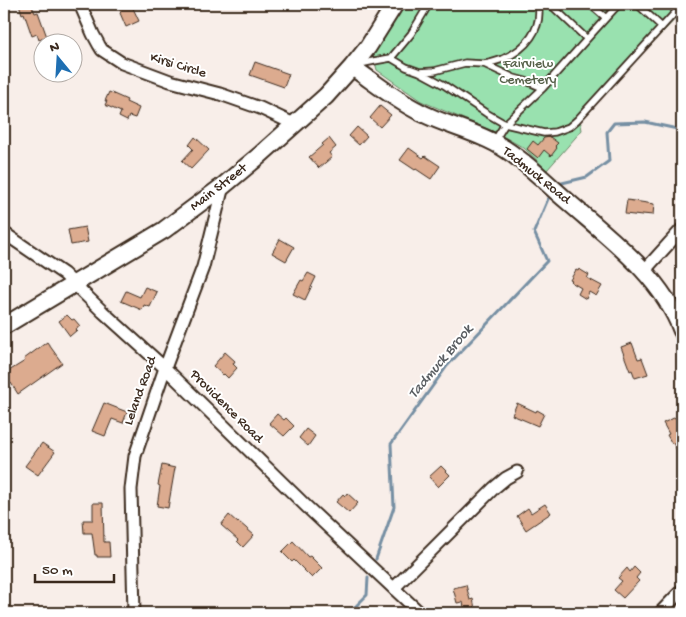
<svg xmlns="http://www.w3.org/2000/svg" width="686" height="617" font-family="'Gochi Hand',sans-serif">
<rect width="100%" height="100%" fill="#f8eee9"/>
<filter id="ink" filterUnits="userSpaceOnUse"><feTurbulence type="fractalNoise" baseFrequency=".02" numOctaves="2"/><feDisplacementMap in="SourceGraphic" scale="10" xChannelSelector="R" yChannelSelector="G"/><feConvolveMatrix kernelMatrix="1 2 1 2 8 2 1 2 1" color-interpolation-filters="sRGB"/></filter>
<g filter="url(#ink)">
<path fill="#99e1af" stroke="#6a8666" d="M404 4H682V12L580 119 582 130 547 170 524 148 497 133 421 101 377 70 373 54Z"/>
<g fill="none" stroke-linecap="round" stroke-linejoin="round">
<path stroke="#768fa3" stroke-width="3" d="M562 183 587 177 609 161 607 132 614 123 645 122 682 130
M376 559 394 507 391 444 447 366 547 261 534 232 548 199
M349 613 367 595 368 578"/>
</g>
<path fill="#dcab8f" stroke="#3b2a1e" d="M19 4H31L35 13 38 12 47 37 39 40 37 34 32 36 24 13 22 14Z
M117 4H131L139 21 126 27 120 13 121 12Z
M255 62 289 74 284 87 250 75Z
M109 92 127 100 126 102 139 108 135 118 129 116 127 121 119 117 121 112 105 105 107 101H105Z
M380 106 391 115 380 127 370 118Z
M357 127 367 136 359 145 349 136Z
M195 137 209 150 191 169 182 161 193 149 189 145Z
M550 137 558 143 555 146 557 148 551 156 544 150 538 158 527 149 533 141 538 145 544 138Z
M329 138 336 147 329 153 332 157 319 168 309 157 323 145 322 144Z
M409 148 423 158 425 156 440 166 431 179 416 169 415 170 400 160Z
M627 200 654 204 653 215 642 214V216L625 214Z
M85 227 88 242 71 245 68 230Z
M280 239 294 247 286 261 272 253Z
M579 269 589 275 587 278 602 286 596 296 589 292 586 299 578 294 581 288 571 282 572 281 570 280 576 270 578 271Z
M308 273 316 277 305 300 293 294 301 280 303 281Z
M145 287 157 292 150 307 144 305 142 310 121 301 126 291 140 297Z
M67 315 72 320 74 319 80 326 76 329 77 330 70 336 59 321Z
M47 342 62 363 18 394 11 383 4 388V374L25 361 24 359Z
M632 343 638 359 642 358 648 374 635 378 632 370 630 371 621 347Z
M225 352 235 361 233 364 237 368 228 378 224 374 223 375 213 366Z
M104 403 127 412 123 423 112 419 105 436 92 431Z
M517 403 536 412 537 410 544 414 538 426 512 415Z
M277 414 284 420 286 418 294 426 284 436 269 423Z
M676 417 682 428V460L673 443 672 444 667 435 669 434 663 423Z
M306 429 315 436 308 446 299 438Z
M42 443 55 452 38 475 25 466Z
M162 465 175 468 168 508 157 506 160 486 158 485Z
M441 466 450 475 438 487 429 477Z
M347 493 358 503 349 513 336 502 343 494 345 496Z
M93 503H103L104 542H109L110 557H97V555H95L92 533H84L83 520H93Z
M545 504 551 513 526 530 517 516 528 508 531 513Z
M229 515 238 523 239 522 254 535 243 547 237 541 238 540 221 525Z
M293 541 308 557 310 556 322 568 312 578 294 560 292 562 282 552Z
M634 567 640 573 636 578 639 581 623 598 614 590 622 581 618 578 627 568 630 572Z
M466 585 470 600 473 599 476 613H465L463 602 457 603 453 588Z"/>
<g fill="none" stroke-linecap="round" stroke-linejoin="round">
<defs>
<path id="lane" d="M538 4C543 29 526 49 503 59 497 61 491 63 484 64L514 78 529 82 543 88 587 39 550 4
M637 4 662 27
M606 18 619 4
M587 39 606 18 590 4
M391 58 411 34 429 4
M360 64 374 61 391 58 406 67 420 72 444 85 486 113 505 124 544 133 555 132 569 127 577 120 682 5
M420 72 434 71 465 63 484 64
M495 140 505 124 543 88"/>
<path id="street" d="M80 4 93 34 99 45 102 50 122 63 170 81 220 94 260 108 294 124
M4 233 64 274 103 312 165 368 307 507 420 613
M644 271 682 229
M394 588 494 488 506 478 517 472
M134 613 131 489 135 456 165 368 203 267 223 186
M660 613 682 590"/>
<path id="secondary" d="M352 67C374 82 394 99 418 111 442 124 471 130 495 143 521 157 543 180 566 200 609 238 661 275 682 331
M4 326 164 230 223 186 259 156 326 96 352 67 368 47 395 4"/>
</defs>
<use href="#lane" stroke="#3b2a1e" stroke-width="9"/>
<use href="#street" stroke="#3b2a1e" stroke-width="15"/>
<use href="#secondary" stroke="#3b2a1e" stroke-width="20"/>
<use href="#lane" stroke="#fff" stroke-width="5.5"/>
<use href="#street" stroke="#fff" stroke-width="11"/>
<use href="#secondary" stroke="#fff" stroke-width="16"/>
</g>
</g>
<g text-anchor="middle" dominant-baseline="central" stroke-width="4" stroke-linejoin="round" paint-order="stroke">
<g font-size="14" fill="#57614a" stroke="#fff">
<text x="528" y="64">Fairview<tspan x="528" dy="16">Cemetery</tspan></text>
</g>
<g font-size="14" fill="#3b2a1e" stroke="#fff">
<text transform="translate(178 66) rotate(17)">Kirsi Circle</text>
<text transform="translate(536 176) rotate(39)">Tadmuck Road</text>
<text transform="translate(219 188) rotate(-38)">Main Street</text>
<text transform="translate(141 391) rotate(-70)">Leland Road</text>
<text transform="translate(226 407) rotate(45)">Providence Road</text>
</g>
<g font-size="15" font-style="italic" fill="#595d61" stroke="#fff">
<text transform="translate(441 362) rotate(-50)">Tadmuck Brook</text>
</g>
</g>
<rect width="686" height="617" fill="none" stroke="#fff" stroke-width="20"/>
<rect x="10" y="10" width="666" height="597" fill="none" stroke="#3b2a1e" stroke-width="2" filter="url(#ink)"/>
<g transform="translate(58 58) rotate(342)"><circle r="24" fill="#ffffff" stroke="#b1aaa5"/>
<path d="M0-4L9 19L0 12L-9 19Z" fill="#1f6fb2"/>
<text y="-8" font-size="14" font-weight="bold" text-anchor="middle" fill="#3b2a1e">N</text>
</g>
<path d="M35 574v8h79v-8" fill="none" stroke="#3b2a1e" stroke-width="2.5"/>
<text x="42" y="574" font-size="15" fill="#3b2a1e" stroke="#ffffff" stroke-width="4" paint-order="stroke">50 m</text>
</svg>
